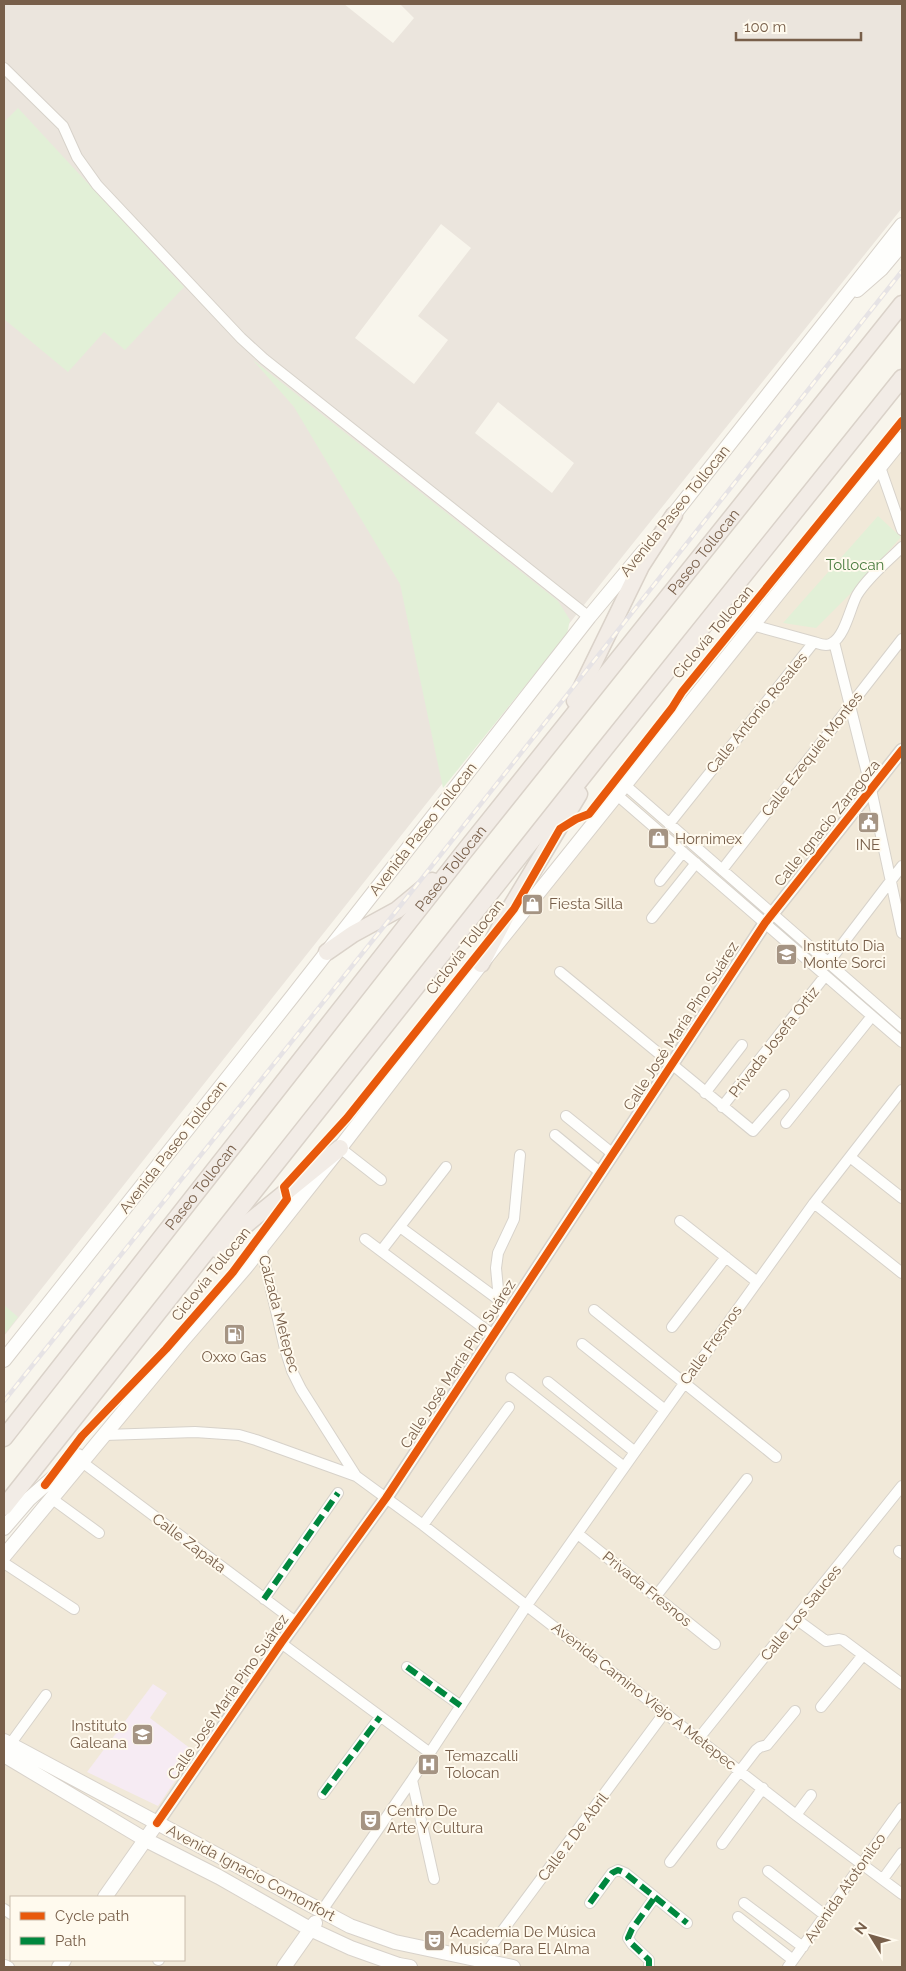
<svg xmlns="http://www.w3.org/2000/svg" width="906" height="1971" font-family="Raleway,sans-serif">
<rect width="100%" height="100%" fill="#f8f5ec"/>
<path fill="#f1e9d9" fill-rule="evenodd" d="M902 448V1967H4V1568ZM11 1897H184V1960H11Z"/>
<path fill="#ebe5dd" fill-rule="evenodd" d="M4 4H344L393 43 414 18 400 4H902V208L626 552 4 1336ZM441 224 471 248 418 316 448 340 414 384 355 338ZM498 402 574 463 552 493 475 433Z"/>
<path fill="#f6ebf3" d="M153 1684 167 1693 150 1718 195 1752 158 1806 87 1772Z"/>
<path fill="#e2f0d7" d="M18 108 184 287 125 350 104 332 68 372 4 319V122Z
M253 360 558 601 570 620 567 634 443 788 400 584 294 407Z
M878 516 901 537 852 592 816 628 783 623Z
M4 1305 18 1317 4 1335Z"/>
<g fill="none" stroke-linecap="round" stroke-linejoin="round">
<defs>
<path id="minor" d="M4 68 63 126 77 157 97 185 241 338 264 359 589 617
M880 467 902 530
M752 625 814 642
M834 642 871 789 902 933
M625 785 902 1027
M617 795 902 1042
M669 824 814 642C820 644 827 647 832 643 845 636 850 608 857 595 868 577 887 562 902 547
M722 870 902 639
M660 881 683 852
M652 918 696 863
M828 963 902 866
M560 972 753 1131 784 1095
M705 1093 742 1045
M722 1107 825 976
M566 1116 613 1154
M786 1123 872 1016
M555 1135 601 1173
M340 1148 381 1180
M850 1157 902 1198
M814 1203 902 1273
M680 1221 756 1281
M400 1227 499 1300
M365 1239 493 1335
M261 1247 285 1349 292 1371 301 1389 356 1476 423 1525 796 1815 902 1894
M381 1251 446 1167
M594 1310 776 1457
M505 1317 499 1300 496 1268 498 1253 514 1219 520 1155
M672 1327 726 1257
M582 1344 665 1410
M511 1378 624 1467
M548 1382 635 1452
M105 1435 195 1432 239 1435 256 1440 356 1476
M82 1462 297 1623
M51 1498 99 1533
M423 1525 509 1407
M578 1534 715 1644
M899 1551 902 1553
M4 1563 74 1609
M656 1596 747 1479
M264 1599 338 1493
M796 1619 826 1641 839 1639 843 1640 902 1684
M281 1643 430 1753
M407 1667 461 1706
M821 1707 863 1655
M699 1738 902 1486
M11 1743 46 1695
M412 1780 434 1879
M323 1794 380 1717
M796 1815 811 1795
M722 1844 763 1788
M670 1862 756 1750 760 1747 767 1745 795 1711
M768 1871 826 1916
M883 1879 902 1853
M590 1903 612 1873 618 1870 625 1873 687 1923
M744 1903 803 1947
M4 1909 11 1914
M321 1912 412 1780 527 1605 635 1452 814 1203 902 1090
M738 1917 793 1960
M158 1960H159
M480 1961 665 1712
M5 1965 9 1967
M649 1967V1960L632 1944 628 1938 632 1929 655 1897
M788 1967 902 1808"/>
<path id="tertiary" d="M157 1823 281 1643 386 1498 765 923 902 750"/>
<path id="secondary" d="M857 290 881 269 902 244
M667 523 902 225
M4 1360 292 997 589 617 644 551
M4 1528 29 1499 78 1456
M4 1556 182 1341 245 1268 340 1148 481 964 902 439
M4 1741 350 1926 395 1942 513 1967
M4 1755 146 1840 219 1877 310 1929 351 1948 399 1965 410 1967
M105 1897 157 1823
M59 1967 64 1960
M284 1967 315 1923"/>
<g id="trunk">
<path d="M575 701 641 566 674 515"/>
<path d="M327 952 353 934 397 910 432 881"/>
<path d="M481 964 508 912 579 794"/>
<path d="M216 1249 340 1148"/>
<path id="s1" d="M4 1438 463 853 902 304"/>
<path d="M4 1507 595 761 902 378"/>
</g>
</defs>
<use href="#minor" stroke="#d7d2ca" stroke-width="12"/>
<use href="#tertiary" stroke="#d7d2ca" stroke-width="15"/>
<use href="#secondary" stroke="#d8d2ca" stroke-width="16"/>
<use href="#trunk" stroke="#dad2c9" stroke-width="19"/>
<use href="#minor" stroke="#fefefc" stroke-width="10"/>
<use href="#tertiary" stroke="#fefefc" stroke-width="12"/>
<use href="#secondary" stroke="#fefefc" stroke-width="14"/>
<use href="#trunk" stroke="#f2ece6" stroke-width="16"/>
<defs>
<path id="rail" d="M4 1401 397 910 902 271"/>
</defs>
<use href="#rail" stroke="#e6e3e5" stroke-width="4.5"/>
<use href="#rail" stroke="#fffaee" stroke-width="2.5" stroke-dasharray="8" stroke-linecap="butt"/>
<path stroke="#00873e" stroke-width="6" stroke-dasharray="12 6" stroke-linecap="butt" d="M264 1599 338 1493
M407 1667 461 1706
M323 1794 380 1717
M590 1903 612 1873 618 1870 625 1873 687 1923
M649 1967V1960L632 1944 628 1938 632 1929 655 1897"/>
<defs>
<path id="cycleway" d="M45 1485 82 1436 166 1349 233 1272 287 1199 284 1187 347 1118 514 909 560 829 576 819 589 814 672 708 682 692 902 421
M157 1823 281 1643 386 1498 765 923 902 750"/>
</defs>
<use href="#cycleway" stroke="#fffaee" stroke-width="11"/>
<use href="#cycleway" stroke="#e8590c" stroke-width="8"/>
</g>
<defs>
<symbol id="civic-square" viewBox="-11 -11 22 22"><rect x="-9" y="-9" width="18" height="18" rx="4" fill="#a59483" stroke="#fffaee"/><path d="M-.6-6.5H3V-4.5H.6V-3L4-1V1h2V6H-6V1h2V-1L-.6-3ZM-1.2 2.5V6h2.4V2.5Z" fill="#fff"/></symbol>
<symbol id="shop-square" viewBox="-11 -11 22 22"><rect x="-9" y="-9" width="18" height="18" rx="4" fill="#a59483" stroke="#fffaee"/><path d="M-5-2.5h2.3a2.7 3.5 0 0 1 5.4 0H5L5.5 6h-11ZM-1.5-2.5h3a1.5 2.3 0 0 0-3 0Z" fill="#fff"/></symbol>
<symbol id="school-square" viewBox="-11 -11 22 22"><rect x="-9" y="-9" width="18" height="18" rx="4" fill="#a59483" stroke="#fffaee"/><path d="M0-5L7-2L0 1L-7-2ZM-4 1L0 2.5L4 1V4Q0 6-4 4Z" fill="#fff"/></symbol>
<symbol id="fuel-square" viewBox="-11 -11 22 22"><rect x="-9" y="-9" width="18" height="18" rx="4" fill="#a59483" stroke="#fffaee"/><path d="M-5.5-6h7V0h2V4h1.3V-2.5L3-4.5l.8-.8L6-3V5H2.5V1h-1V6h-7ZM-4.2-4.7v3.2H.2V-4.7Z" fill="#fff"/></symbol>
<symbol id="university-square" viewBox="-11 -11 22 22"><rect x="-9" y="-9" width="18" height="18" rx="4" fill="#a59483" stroke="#fffaee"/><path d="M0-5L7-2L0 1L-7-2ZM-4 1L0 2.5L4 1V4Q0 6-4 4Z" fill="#fff"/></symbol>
<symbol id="hospital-square" viewBox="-11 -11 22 22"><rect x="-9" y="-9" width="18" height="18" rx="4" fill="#a59483" stroke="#fffaee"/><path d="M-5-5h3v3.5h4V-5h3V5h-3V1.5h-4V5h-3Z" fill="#fff"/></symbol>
<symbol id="theatre-square" viewBox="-11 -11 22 22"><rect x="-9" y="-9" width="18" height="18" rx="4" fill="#a59483" stroke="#fffaee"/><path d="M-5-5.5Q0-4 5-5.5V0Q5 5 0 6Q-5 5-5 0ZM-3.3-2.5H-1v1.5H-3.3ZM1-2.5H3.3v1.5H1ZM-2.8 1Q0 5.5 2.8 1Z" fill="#fff"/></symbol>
</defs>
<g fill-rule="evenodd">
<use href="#civic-square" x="856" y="810" width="25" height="25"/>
<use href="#shop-square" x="646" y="826" width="25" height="25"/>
<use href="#shop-square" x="520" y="892" width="25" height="25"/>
<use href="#school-square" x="774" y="942" width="25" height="25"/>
<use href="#fuel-square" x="222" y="1322" width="25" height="25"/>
<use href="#university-square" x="130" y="1722" width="25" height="25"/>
<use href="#hospital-square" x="416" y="1752" width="25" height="25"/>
<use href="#theatre-square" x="358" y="1808" width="25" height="25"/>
<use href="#theatre-square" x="422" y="1928" width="25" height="25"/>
</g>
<g text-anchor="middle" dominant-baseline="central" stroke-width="4" stroke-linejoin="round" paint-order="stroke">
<g font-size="15" fill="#785f4a" stroke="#fffaee">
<text transform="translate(675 511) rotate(-51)">Avenida Paseo Tollocan</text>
<text stroke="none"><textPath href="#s1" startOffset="1129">Paseo Tollocan</textPath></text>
<text transform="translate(713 632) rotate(-50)">Ciclovía Tollocan</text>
<text transform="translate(757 713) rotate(-51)">Calle Antonio Rosales</text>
<text transform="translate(812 754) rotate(-52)">Calle Ezequiel Montes</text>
<text transform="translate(827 823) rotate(-51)">Calle Ignacio Zaragoza</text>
<text transform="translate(423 829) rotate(-52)">Avenida Paseo Tollocan</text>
<text stroke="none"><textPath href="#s1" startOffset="724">Paseo Tollocan</textPath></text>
<text transform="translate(465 947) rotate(-52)">Ciclovía Tollocan</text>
<text transform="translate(681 1026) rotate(-57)">Calle José María Pino Suárez</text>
<text transform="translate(774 1042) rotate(-52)">Privada Josefa Ortiz</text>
<text transform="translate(173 1147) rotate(-52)">Avenida Paseo Tollocan</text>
<text stroke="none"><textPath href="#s1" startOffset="319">Paseo Tollocan</textPath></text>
<text transform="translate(211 1274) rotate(-51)">Ciclovía Tollocan</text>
<text transform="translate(279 1314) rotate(75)">Calzada Metepec</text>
<text transform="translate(711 1345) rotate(-54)">Calle Fresnos</text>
<text transform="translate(458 1364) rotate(-57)">Calle José María Pino Suárez</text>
<text transform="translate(189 1543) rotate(37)">Calle Zapata</text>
<text transform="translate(647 1589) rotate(39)">Privada Fresnos</text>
<text transform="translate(801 1613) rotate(-51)">Calle Los Sauces</text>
<text transform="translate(644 1696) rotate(38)">Avenida Camino Viejo A Metepec</text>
<text transform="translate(228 1697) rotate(-55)">Calle José María Pino Suárez</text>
<text transform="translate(573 1837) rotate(-53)">Calle 2 De Abril</text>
<text transform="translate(251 1873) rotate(28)">Avenida Ignacio Comonfort</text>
<text transform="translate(845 1888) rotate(-55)">Avenida Atotonilco</text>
</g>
<g font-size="15" fill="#4d7e42" stroke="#fffaee">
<text x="855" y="565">Tollocan</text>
</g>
<g font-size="15" fill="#785f4a" stroke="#fffaee" text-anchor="start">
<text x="675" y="839">Hornimex</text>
<text x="868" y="845" text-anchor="middle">INE</text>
<text x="549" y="904">Fiesta Silla</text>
<text x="803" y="946">Instituto Dia<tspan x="803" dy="17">Monte Sorci</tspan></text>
<text x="234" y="1357" text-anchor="middle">Oxxo Gas</text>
<text x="127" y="1726" text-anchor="end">Instituto<tspan x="127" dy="17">Galeana</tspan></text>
<text x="445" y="1756">Temazcalli<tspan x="445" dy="17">Tolocan</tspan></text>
<text x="387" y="1811">Centro De<tspan x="387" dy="17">Arte Y Cultura</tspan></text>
<text x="450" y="1932">Academia De Música<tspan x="450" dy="17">Musica Para El Alma</tspan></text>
</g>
</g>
<rect width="906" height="1971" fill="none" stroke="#785f4a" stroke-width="10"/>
<rect x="10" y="1896" width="175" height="65" fill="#fffaee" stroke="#c9bcac"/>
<rect x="20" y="1912" width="25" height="8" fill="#e8590c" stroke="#c9bcac"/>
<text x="55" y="1921" font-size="15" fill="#785f4a">Cycle path</text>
<rect x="20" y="1937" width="25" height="8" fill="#00873e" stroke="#c9bcac"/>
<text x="55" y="1946" font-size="15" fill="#785f4a">Path</text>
<g transform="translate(871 1936) rotate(307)" stroke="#fffaee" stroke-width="4" paint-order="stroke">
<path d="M0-4L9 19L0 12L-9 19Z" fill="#785f4a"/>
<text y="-8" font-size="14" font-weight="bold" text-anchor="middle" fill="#785f4a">N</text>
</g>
<path d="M736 32v8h125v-8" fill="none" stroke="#785f4a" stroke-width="2.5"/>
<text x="744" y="32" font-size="15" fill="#785f4a" stroke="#fffaee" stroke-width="4" paint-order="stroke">100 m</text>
</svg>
